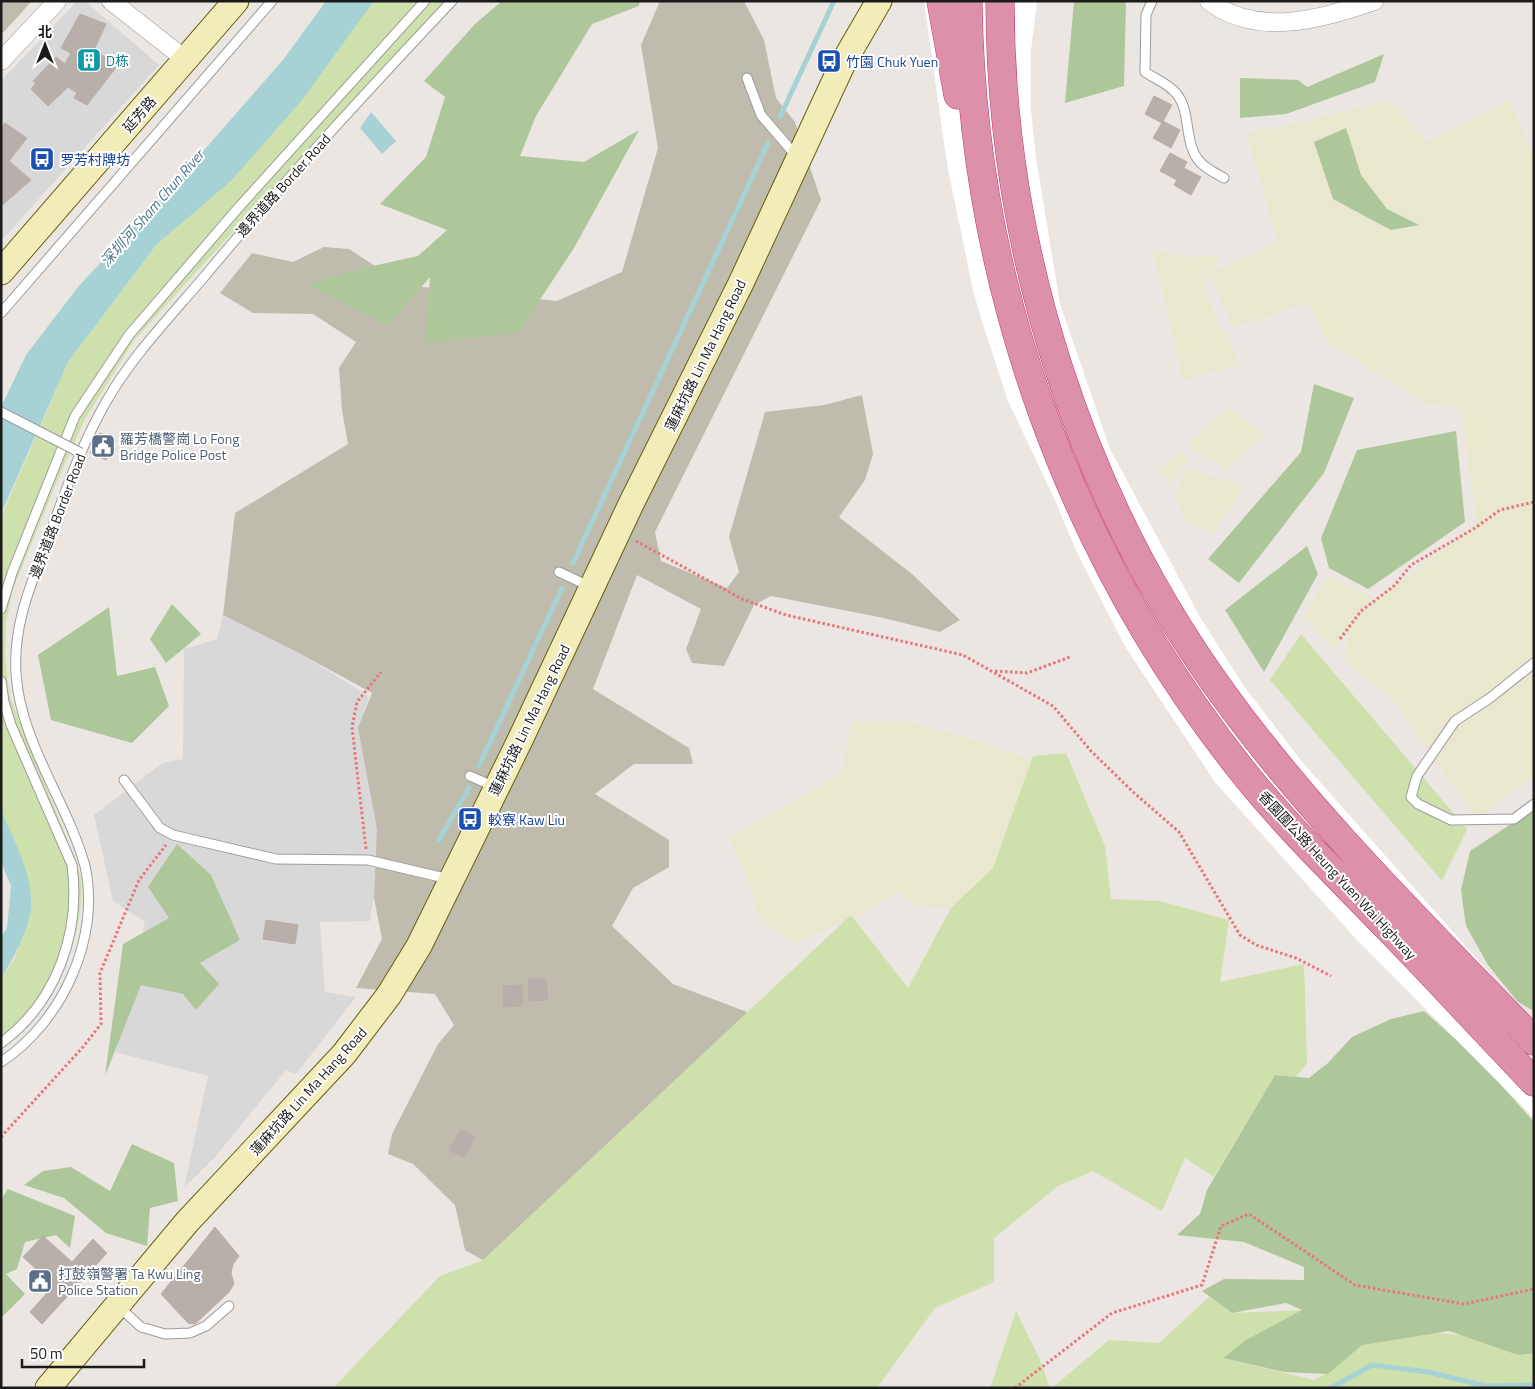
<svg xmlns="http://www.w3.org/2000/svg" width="1535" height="1389" font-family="'Titillium Web','Noto Sans SC',sans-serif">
<rect width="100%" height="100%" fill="#ebe6e1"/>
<path fill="#d9d8d8" d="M77 1H85L159 65 1 241V81Z
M223 615 276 638 369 696 360 725 381 853 370 921 320 922 325 992 356 997 296 1074 286 1070 216 1156 184 1188 208 1076 115 1052 145 922 113 901 94 815 162 763 183 759 184 649 217 639Z"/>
<path fill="#bfbcae" d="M1 1H32L1 35Z
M660 1H744L764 40 776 98 795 122 821 200 655 532 661 561 727 588 739 572 729 537 765 412 824 405 862 395 873 454 865 480 839 517 912 574 960 620 940 632 879 617 771 596 754 605 724 666 692 663 686 649 701 609 637 575 593 689 689 748 693 764H634L595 794 669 840V867L633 888 612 926 673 984 747 1012 591 1321 465 1250 455 1205 413 1164 388 1154 392 1134 438 1044 454 1025 435 994 356 988 382 939 374 898 377 829 358 728 372 693 299 653 223 615 235 513 348 444 342 410 339 368 356 342 313 314 253 313 220 293 252 253 293 262 324 247 349 249 404 285 557 301 622 272 658 148 641 45Z"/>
<path fill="#e9e7ce" d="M1510 99 1534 160V776L1477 819 1391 698 1344 661 1350 628 1334 651 1304 617 1328 576 1371 596 1362 611 1477 523 1461 410 1422 402 1327 341 1307 302 1233 328 1210 274 1204 286 1218 325 1227 333 1239 365 1183 380 1153 250 1190 257 1220 256 1212 272 1278 243 1247 134 1389 101 1428 142Z
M1228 407 1265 435 1226 470 1187 444Z
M1179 450 1188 460 1170 481 1160 471Z
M1185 469 1246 486 1212 535 1186 520 1175 496Z
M851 721 911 722 978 741 1030 759 1022 801 990 874 951 908 917 906 897 892 862 913 793 944 758 916 751 887 729 838 842 773Z"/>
<path fill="#cee1ac" d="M374 1H445L135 339 85 419 55 486 13 589 6 623 5 657 10 697 73 854C75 862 80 871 81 880 85 915 68 971 48 1000 35 1019 18 1035 1 1050V978L14 960 31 908 1 812V517L68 362 157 244 233 179Z
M1301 634 1467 829 1442 881 1270 680Z
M1066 753 1105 846 1111 899 1159 901 1229 920 1220 982 1304 964 1307 1063 1296 1077 1275 1075 1214 1177 1185 1158 1162 1211 1093 1171 1058 1186 994 1238V1282L935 1308 877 1388H333L440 1276 483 1260 851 915 908 988 951 908 993 868 1033 756Z
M1209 1297 1232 1313 1303 1310 1223 1358 1314 1380 1335 1368 1370 1337 1441 1333 1534 1344V1388H1052L1109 1340 1159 1343Z
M1016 1311 1040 1360 1050 1388H990Z"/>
<path fill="#aec79a" d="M502 1H640L639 6 592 24 536 116 520 156 584 162 639 130 574 248 518 333 425 343 430 277 388 326 308 285 345 272 418 256 447 230 380 204 426 157 445 97 424 81 475 24Z
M1074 1H1126L1124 86 1065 103Z
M1384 54 1375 82 1286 114 1240 118V78L1298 80 1307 87Z
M1346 128 1361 175 1387 209 1419 225 1391 230 1333 199 1314 142Z
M1314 384 1354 398 1324 473 1239 583 1208 559 1301 452Z
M1456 431 1465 522 1368 589 1329 568 1321 538 1357 450Z
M1307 546 1318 574 1264 672 1225 610Z
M172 604 201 634 166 663 150 639Z
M109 607 117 676 155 667 169 706 132 743 51 720 38 655Z
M1534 809V1011L1518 1002 1488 965 1466 926 1461 890 1470 851Z
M177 844 211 875 240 940 200 963 219 984 196 1010 183 994 141 985 105 1076 123 944 169 918 148 887Z
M1424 1011 1479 1060 1534 1122V1353L1518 1355 1449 1331 1362 1345 1328 1374 1284 1372 1223 1358 1246 1340 1302 1310 1286 1303 1232 1313 1202 1291 1224 1279 1304 1280V1267L1244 1242 1177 1235 1200 1214 1207 1190 1275 1075 1309 1078 1328 1063 1352 1037 1391 1019Z
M132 1144 174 1163 178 1201 150 1208 147 1246 106 1233 64 1198 24 1185 43 1171 71 1167 110 1191Z
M8 1189 75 1216 70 1248 56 1235 25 1242 17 1269 6 1274 25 1294 1 1318V1199Z"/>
<path fill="#a6d2d5" d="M326 1H374L302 100 231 181 157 244 68 362 1 514V407L26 355 78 287 184 173 283 60Z
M371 112 396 141 382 154 360 128Z
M1 810C13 838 34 877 31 908 30 926 12 963 1 978V937L7 928 11 886 1 862Z"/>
<path fill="#fff" d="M924 1H1037L1031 50V110L1036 158 1060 304 1110 449 1200 617 1243 685 1303 763 1534 1023V1118L1358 941 1215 782 1126 648 1079 557 1054 498 1008 401 981 318 973 290 947 164Z"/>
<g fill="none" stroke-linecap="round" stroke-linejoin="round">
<path stroke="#a6d2d5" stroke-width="5" d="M780 117 834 1
M573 563 768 143
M479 766 562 588
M439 840 469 788
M1331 1388 1372 1365 1428 1372 1486 1386 1534 1385"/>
</g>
<path fill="#b8afab" stroke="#bbaca5" d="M80 14 106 24 94 50 118 65 87 105 74 98 77 93 68 87 48 106 31 89 36 83 33 81 56 57 65 64 71 53 61 48Z
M1154 96 1172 105 1162 123 1145 114Z
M1163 121 1180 130 1171 148 1153 138Z
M5 123 27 138 9 161 31 180 1 206V127Z
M1170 153 1187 162 1177 180 1160 171Z
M1184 168 1201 177 1191 195 1174 185Z
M100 433 115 440 106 460 90 453Z
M266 920 298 925 295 944 263 939Z
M528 979H546L548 1000 529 1001Z
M522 985 523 1006 504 1007 503 986Z
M461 1129 475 1137 464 1157 449 1150Z
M215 1227 239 1256 233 1264 231 1273 234 1284 229 1292 195 1324 188 1323 161 1294Z
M43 1236 72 1262 93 1239 107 1253 42 1324 30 1312 48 1292 45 1289 51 1283 23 1257Z
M203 1263 213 1271 205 1281 200 1278 191 1288 181 1280 190 1270 194 1273Z
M197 1308 202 1313 192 1323 187 1318Z"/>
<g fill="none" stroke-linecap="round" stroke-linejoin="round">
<defs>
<path id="lane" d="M1152 1 1146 15 1145 72C1154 78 1166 83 1174 91 1193 109 1182 144 1201 163 1208 170 1217 174 1224 178
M747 78 761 115 797 157
M1 313 272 1
M559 572 591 587
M1 609 12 573 75 416 129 335 239 207 425 1
M1534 663 1490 698 1455 721 1417 776 1411 797 1418 804 1451 820 1514 819 1534 804
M1 681 4 702 11 725 72 865C81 932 57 1002 1 1043
M470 776 495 787
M124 780 160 828 173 835 276 859 368 860 449 879
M1 1062C62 1022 101 938 85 866 67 801 20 742 16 673 13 625 31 584 48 539 65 493 81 445 106 402 132 356 170 317 204 277 283 182 367 91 452 1
M119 1307 141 1327 165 1334 190 1333 206 1326 229 1306"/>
<path id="street" d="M111 1 186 60
M1209 1C1257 38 1323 19 1374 1
M1 61 57 1"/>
<path id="secondary" d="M1 272 236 1
M48 1388 187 1222 344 1054 389 995 419 946 521 738 631 504 741 283 843 63 879 1"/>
<path id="highway" d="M941 1 958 95
M968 1C971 279 1068 551 1240 768 1284 824 1336 874 1386 926 1436 977 1484 1030 1534 1082
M1000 1C1000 245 1079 496 1223 694 1314 820 1427 929 1534 1041"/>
</defs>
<use href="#lane" stroke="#9c9c9c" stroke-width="11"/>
<use href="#street" stroke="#9c9c9c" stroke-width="19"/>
<use href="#secondary" stroke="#646010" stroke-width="27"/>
<use href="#highway" stroke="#c2357b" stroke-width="29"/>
<path stroke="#ea747a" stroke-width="3" stroke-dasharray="2.5 2.5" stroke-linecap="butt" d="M636 541 742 599 786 615 963 655 1053 706 1091 751 1132 791 1179 832 1240 935 1256 945 1296 958 1331 976
M1340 639 1361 611 1394 586 1411 565 1475 528 1500 510 1534 502
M995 671 1027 673 1070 657
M366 849 352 727 357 702 381 672
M1 1137 83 1047 101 1024 100 973 139 880 166 845
M1015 1388 1112 1313 1202 1285 1221 1226 1249 1214 1355 1285 1464 1304 1534 1289"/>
<use href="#lane" stroke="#fff" stroke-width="9"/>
<use href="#street" stroke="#fff" stroke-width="18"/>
<use href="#secondary" stroke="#f2ecb9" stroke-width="25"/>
<use href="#highway" stroke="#dc90aa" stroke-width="28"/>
<defs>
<path id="lane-bridge" d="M1 412 81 453"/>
</defs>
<use href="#lane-bridge" stroke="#9c9c9c" stroke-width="11" stroke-linecap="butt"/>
<use href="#lane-bridge" stroke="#fff" stroke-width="9"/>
</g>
<defs>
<symbol id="building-square" viewBox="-11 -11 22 22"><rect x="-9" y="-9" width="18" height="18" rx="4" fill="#0f9aa8" stroke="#fff"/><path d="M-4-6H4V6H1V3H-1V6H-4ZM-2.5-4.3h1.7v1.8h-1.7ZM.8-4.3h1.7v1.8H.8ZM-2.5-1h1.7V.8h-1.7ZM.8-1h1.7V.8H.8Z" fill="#fff"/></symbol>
<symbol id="bus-square" viewBox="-11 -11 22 22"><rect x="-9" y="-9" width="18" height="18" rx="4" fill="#1a4fb4" stroke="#fff"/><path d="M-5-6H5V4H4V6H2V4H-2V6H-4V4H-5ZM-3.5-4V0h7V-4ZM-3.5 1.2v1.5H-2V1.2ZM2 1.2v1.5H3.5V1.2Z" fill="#fff"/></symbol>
<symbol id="civic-square" viewBox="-11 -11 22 22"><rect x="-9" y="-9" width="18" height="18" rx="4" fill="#5c6f8a" stroke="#fff"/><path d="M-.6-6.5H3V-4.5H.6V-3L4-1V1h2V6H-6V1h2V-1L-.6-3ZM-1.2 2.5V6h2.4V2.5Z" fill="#fff"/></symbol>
</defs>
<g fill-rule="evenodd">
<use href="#building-square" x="75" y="46" width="28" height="28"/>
<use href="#bus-square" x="815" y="47" width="28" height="28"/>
<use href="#bus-square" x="28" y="145" width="28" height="28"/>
<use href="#civic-square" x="89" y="432" width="28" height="28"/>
<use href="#bus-square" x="456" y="805" width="28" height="28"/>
<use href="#civic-square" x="26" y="1267" width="28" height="28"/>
</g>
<g text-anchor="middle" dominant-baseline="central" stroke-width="4" stroke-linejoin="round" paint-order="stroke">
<g font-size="14" fill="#0d838f" stroke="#fff" text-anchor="start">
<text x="106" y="60">D栋</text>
</g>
<g font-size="14" fill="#164399" stroke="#fff" text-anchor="start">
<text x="846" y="61">竹園 Chuk Yuen</text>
<text x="60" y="159">罗芳村牌坊</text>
<text x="488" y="819">較寮 Kaw Liu</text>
</g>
<g font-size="14" fill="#1b1b1b" stroke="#fff">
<text transform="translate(139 114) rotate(-49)">延芳路</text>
<text transform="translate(283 185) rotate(-48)">邊界道路 Border Road</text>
<text transform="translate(705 355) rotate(-64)">蓮麻坑路 Lin Ma Hang Road</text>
<text transform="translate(57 516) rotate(-69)">邊界道路 Border Road</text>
<text transform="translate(529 720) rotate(-64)">蓮麻坑路 Lin Ma Hang Road</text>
<text transform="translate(1338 875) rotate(47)">香園圍公路 Heung Yuen Wai Highway</text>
<text transform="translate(308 1091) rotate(-48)">蓮麻坑路 Lin Ma Hang Road</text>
</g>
<g font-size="14" fill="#4e5e75" stroke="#fff" text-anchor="start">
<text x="120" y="438">羅芳橋警崗 Lo Fong<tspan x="120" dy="16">Bridge Police Post</tspan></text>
<text x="58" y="1273">打鼓嶺警署 Ta Kwu Ling<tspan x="58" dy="16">Police Station</tspan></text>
</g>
<g font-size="15" font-style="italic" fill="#4c7991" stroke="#fff">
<text transform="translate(152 208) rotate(-49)">深圳河 Sham Chun River</text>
</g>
</g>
<rect width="1535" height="1389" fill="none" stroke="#1b1b1b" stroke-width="5"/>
<g transform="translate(45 45)" stroke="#ffffff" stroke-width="4" paint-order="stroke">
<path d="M0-4L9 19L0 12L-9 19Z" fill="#1b1b1b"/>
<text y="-8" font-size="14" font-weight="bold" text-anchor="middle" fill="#1b1b1b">北</text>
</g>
<path d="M22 1359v8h122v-8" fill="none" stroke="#1b1b1b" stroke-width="2.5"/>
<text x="30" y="1359" font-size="15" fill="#1b1b1b" stroke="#ffffff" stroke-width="4" paint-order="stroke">50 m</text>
</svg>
